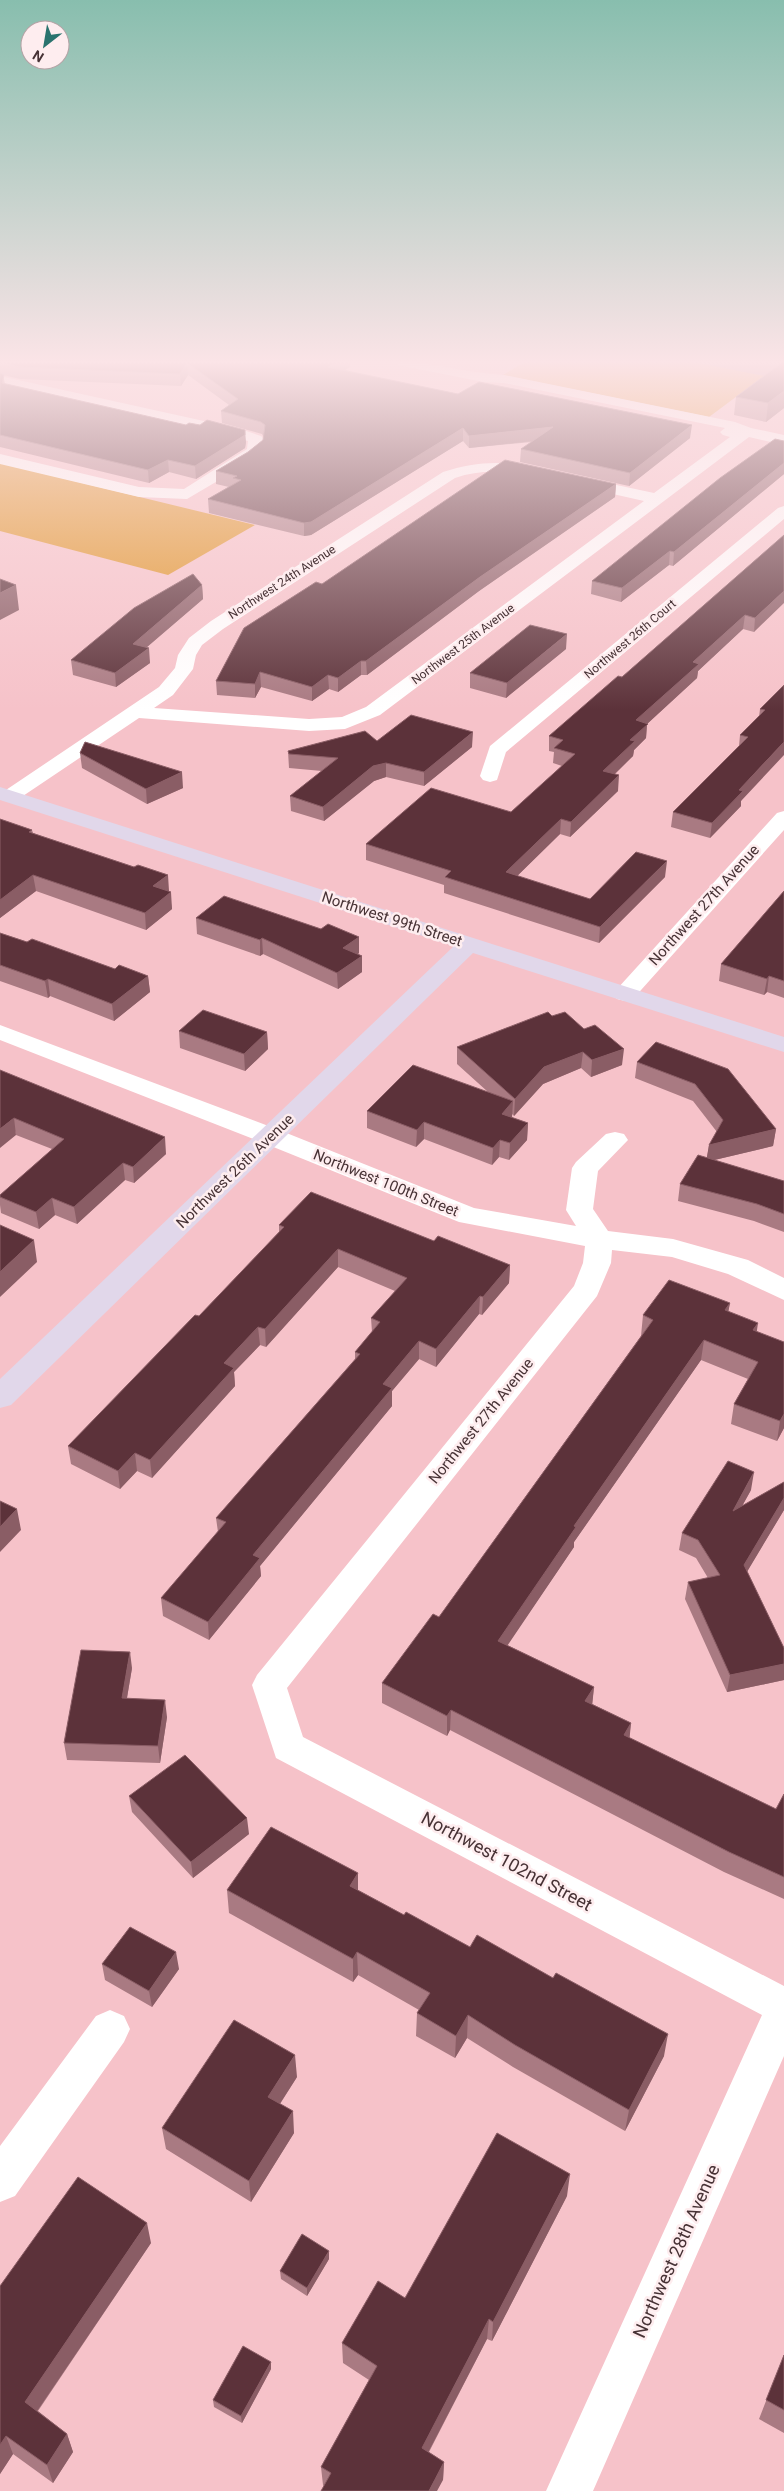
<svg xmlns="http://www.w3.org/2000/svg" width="784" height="2491" font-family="Roboto,sans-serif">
<rect width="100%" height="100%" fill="#f6c2c9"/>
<path fill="#f1b5bd" d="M434 361H526L503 375Z"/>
<path fill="#df9225" d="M526 361H784L709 417 503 375Z
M0 463 255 525 168 575 0 531Z"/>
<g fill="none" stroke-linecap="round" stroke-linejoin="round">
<path fill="#fff" fill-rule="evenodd" d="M391 361C430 361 465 373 504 375L735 422 751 428 784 435V445L749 437 380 715 345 729 309 731 139 718 17 800 10 802 3 800 0 796 3 792 159 687 175 668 178 655 189 638 211 621 443 472C477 461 505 460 540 469L542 472 534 477C506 471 482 469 455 478L223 629 202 645 196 655 193 669 173 695 154 708 309 719 342 717 366 707 644 501 573 485 571 482 573 479 579 477 654 493 730 437 723 435 720 432 725 428 504 383 483 382 398 365Z
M0 376 240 429 261 436 264 439 262 451 248 463 187 499 139 497 0 464V454L139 487 184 489 247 449 248 441 231 436 0 384Z
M784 506V519L506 752 497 780 490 782 483 780 480 776 490 746 778 508Z
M784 811V830L633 999 625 1001 617 999 613 994 617 989 777 813Z
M0 1025 279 1130 474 1208 576 1226 566 1210 572 1168 576 1162 606 1134 615 1132 624 1134 628 1140 598 1171 593 1209 608 1231 673 1239 748 1260 784 1278V1300L728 1274 672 1257 612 1250 611 1263 597 1296 287 1688 303 1737 784 1986V2056L593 2491H546L762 2015 276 1758 252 1685 257 1675 574 1286 583 1263 585 1246 459 1222 261 1142 0 1040Z
M110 2010 124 2016 130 2029 124 2042 15 2196 0 2202V2146L96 2016Z"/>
<path fill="#e1d7ea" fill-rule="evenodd" d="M0 787 784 1037V1052L473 953 11 1405 0 1408V1379L454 946 0 800Z"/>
</g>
<path fill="#a97a82" d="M0 361H350V367L344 371 458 394 690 438 629 486 520 462 521 449 532 442 469 448 463 441 311 535 304 536 209 513 208 499 229 487 216 484V471L248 452 263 440V436L262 434 222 423 221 411 229 405 188 375 181 386 20 379 3 375 5 384 246 442 245 448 196 479 169 472 149 483 0 447Z
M689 361H784V408L766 422 734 415 736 397 764 376Z
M784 441V474L673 566 669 565 621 602 591 594 592 581Z
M616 484 615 497 479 591 367 675H361L338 692 329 689 312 701 261 687 255 698 217 695 216 681 322 584Z
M784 535 754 632 743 629 698 671 697 678 647 724 646 738 634 750 633 756 615 774 618 791 570 837 560 834 517 876 590 899 665 877 599 943 444 893V885L366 860V844L511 812 562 766 553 763 554 752 549 751V736L622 677Z
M202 585 203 599 146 648 150 663 116 687 73 675 71 660Z
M566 649 506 698 470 688V673Z
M784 685 741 801V806L710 838 671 827 673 812 739 746 740 735 759 717 760 709Z
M377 741 472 747 424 786 386 777 374 781 324 821 291 811 290 796 322 771 289 768 288 751Z
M80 753 183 788 147 804 82 768Z
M0 819 32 830 33 833 169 891 172 909 146 930 36 891 0 918Z
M784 891V998L767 992 764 995 719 981 721 964Z
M196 918 321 929 359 937V953L358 954 362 956V972L338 989 263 954 260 956 197 934Z
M0 933 27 942 115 969 148 976 150 992 114 1021 50 996 48 998 0 981Z
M552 1016 622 1065 591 1077 581 1068 543 1084 514 1116 512 1114V1118L528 1123 527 1140 509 1160 499 1157 492 1165 424 1139 416 1147 367 1128V1111L488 1092 457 1064V1047Z
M179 1031 267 1032 268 1049 245 1071 180 1048Z
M656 1042 776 1129 773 1146 714 1160 784 1181V1232L754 1221 678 1201 680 1184 707 1158 709 1145 717 1132 693 1101 635 1078 637 1062Z
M0 1070 166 1154 134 1183 125 1180 77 1224 55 1215 39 1229 1 1213 0 1205V1195L52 1149 16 1135Z
M279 1225 434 1241 510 1265 509 1283 482 1315 479 1314 436 1367 419 1359 392 1391V1406L260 1566 261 1576 209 1640 163 1616 161 1598 218 1532 216 1518 355 1359V1352L372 1332 371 1318 395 1291 338 1267 266 1347 260 1345 234 1372 235 1386 152 1478 137 1471 120 1489 71 1464 68 1446 199 1316 279 1232Z
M730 1303 728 1311 757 1332 784 1428 777 1441 731 1424 734 1404 748 1379 701 1360 574 1542V1547L507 1645 594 1687 592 1704 631 1723 629 1738 776 1809 784 1794V1899L724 1872 450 1730 447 1736 382 1703V1683L439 1617 641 1336 643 1315Z
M784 1482V1510L747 1571 784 1648V1680L727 1692 685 1599 688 1582 708 1578 696 1558 679 1550 682 1533 751 1490 742 1506Z
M132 1668 127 1698 167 1717 160 1763 67 1760 64 1743Z
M129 1796 249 1834 193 1878 132 1812Z
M358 1873V1890L664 2056 625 2131 513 2067 467 2038 455 2058 416 2036 417 2013 419 2010 358 1975 353 1982 229 1913 227 1890Z
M102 1964 179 1969 152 2007 105 1980Z
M297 2077 280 2104 294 2133 251 2202 166 2149 162 2128Z
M567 2196 492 2341 487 2339 429 2452 444 2462 443 2480 324 2486 323 2485 321 2467 369 2380 343 2363 342 2343 405 2298Z
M151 2243 38 2411 67 2434 73 2452 53 2483 13 2454 0 2474V2286Z
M329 2259 307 2296 281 2279 280 2271Z
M784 2355V2433L759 2419Z
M271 2369 242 2423 214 2407 213 2400Z"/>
<path fill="#8a5d65" d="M340 361H350V367L328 379V367Z
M187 363 188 375 181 386 180 374Z
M784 391V408L766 422 768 403Z
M692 425 690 438 629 486 630 473Z
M553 427 552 439 469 448V436Z
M463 428V441L311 535 304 536V523Z
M245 430 246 442 245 448 196 479 195 466Z
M168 460 169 472 149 483 148 470Z
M784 463V474L673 566 674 552Z
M616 484 615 497 479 591 367 675 366 661 480 577Z
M670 551 669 565 621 602 622 588Z
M16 585 19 610 0 620V593Z
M202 585 203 599 134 658 133 644Z
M784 591V603L754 632 755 618Z
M745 615 743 629 698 671 697 678 647 724 646 738 634 750 633 756 602 786 603 771 630 740 636 720 693 662Z
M567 634 566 649 506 698 507 683Z
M149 648 150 663 116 687 115 673Z
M361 661V675L338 692V678Z
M260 672 261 687 255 698V684Z
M328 675 329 689 312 701V687Z
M473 732 472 747 424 786V772Z
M784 742V755L741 801V806L710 838 712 823 739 790Z
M386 763V777L374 781 324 821 323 807 373 766Z
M182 772 183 788 147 804 146 789Z
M619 775 618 791 570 837 571 822Z
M561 819 560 834 505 888 506 872Z
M667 861 665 877 599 943 600 927Z
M33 875 36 891 0 918V900Z
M168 875 169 891 155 903 153 886Z
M171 892 172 909 146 930 145 913Z
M359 937V953L344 964 343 948Z
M262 938 263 954 260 956V940Z
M362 956V972L338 989 337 973Z
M148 976 150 992 114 1021 112 1004Z
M769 976 767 992 764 995 767 979Z
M48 979 50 996 48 998 45 981Z
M267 1032 268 1049 245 1071 244 1054Z
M624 1049 622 1065 591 1077 592 1060Z
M583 1052 581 1068 543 1084 514 1116 515 1099 544 1067Z
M513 1101 512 1118 502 1114Z
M14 1118 16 1135 0 1148V1129Z
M424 1122V1139L416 1147 417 1130Z
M528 1123 527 1140 509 1160 510 1143Z
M776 1129 773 1146 706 1162 709 1145Z
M165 1137 166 1154 134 1183 133 1167Z
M500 1140 499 1157 492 1165 493 1148Z
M123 1163 125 1180 77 1224 74 1207Z
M52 1198 55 1215 39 1229 36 1212Z
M34 1240 37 1262 0 1297V1272Z
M338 1249V1267L266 1347 265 1329Z
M510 1265 509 1283 482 1315 483 1297Z
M480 1296 479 1314 436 1367V1349Z
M730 1303 726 1324 725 1310Z
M758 1323 755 1344 753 1330Z
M258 1327 260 1345 234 1372 235 1386 152 1478 150 1460 224 1363Z
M704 1340 701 1360 574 1542V1547L497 1661 498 1641 574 1526Z
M419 1341V1359L392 1391V1406L260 1566 261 1576 209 1640 208 1622 253 1555 383 1384Z
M784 1414V1428L777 1441 780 1421Z
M135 1453 137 1471 120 1489 118 1471Z
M754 1472 751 1490 730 1528 733 1511Z
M784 1498V1510L741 1582 744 1565Z
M17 1509 21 1530 0 1552V1527Z
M130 1652 132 1668 124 1715 122 1698Z
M784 1664V1680L727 1692 730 1675Z
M594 1687 592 1707 585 1701Z
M165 1700 167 1717 160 1763 158 1746Z
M451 1710 450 1730 447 1736V1716Z
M631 1723 629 1744 624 1735Z
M247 1818 249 1834 193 1878 191 1862Z
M358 1873V1896L350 1886Z
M176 1952 179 1969 152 2007 149 1991Z
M357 1952 358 1975 353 1982V1959Z
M468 2015 467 2038 455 2058 456 2036Z
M668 2034 664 2056 625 2131 629 2110Z
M295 2055 297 2077 270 2119 268 2097Z
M293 2111 294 2133 251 2202 249 2181Z
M570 2174 567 2196 492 2341 493 2322Z
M147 2223 151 2243 31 2420 25 2402Z
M329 2251V2259L307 2296V2288Z
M489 2319 487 2339 421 2466 422 2448Z
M271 2362V2369L242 2423 241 2416Z
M67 2434 73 2452 53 2483 47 2465Z
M6 2436 13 2454 0 2474V2445Z
M444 2462 443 2480 437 2491H429Z"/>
<path fill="#5c323a" stroke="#8a5d65" d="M0 361H340L328 367 458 394 479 382 692 425 630 473 521 449 553 427 469 436 463 428 311 522 304 523 208 499 241 480 233 478 237 476 216 471 248 452 263 440 265 425 261 422 221 411 238 399 187 363 180 374 19 367 0 362Z
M784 361V391L768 403 736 397Z
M0 373 4 375 2 383 186 425 189 423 200 425 207 420 245 430V435L195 466 168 460 148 470 0 435Z
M775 439 784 441V463L674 552 670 551 622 588 592 581 720 478Z
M505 460 616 484 480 577 366 661H361L338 678 328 675 312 687 260 672 255 684 216 681 244 628 316 582 322 584Z
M784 535V591L755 618 745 615 693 662 699 664 636 720 648 724 630 740 635 741 603 771 619 775 571 822 561 819 506 872 590 899 636 852 667 861 600 927 445 877 451 871 366 844 431 788 511 812 575 754 554 748 563 740 549 736 618 676 622 677Z
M193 574 202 585 133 644 149 648 115 673 71 660 134 608Z
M0 579 16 585 0 593Z
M530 625 567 634 507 683 470 673Z
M784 685V742L739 790 743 791 712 823 673 812 748 737 740 735 765 710 760 709Z
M411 715 473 732 424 772 386 763 373 766 323 807 290 796 338 758 289 754 288 751 365 731 377 741Z
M85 742 182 772 146 789 80 753Z
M0 819 32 830 29 832 134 867 138 865 168 875 153 886 171 892 145 913 33 875 0 900Z
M784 891V981L769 976 767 979 721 964Z
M224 896 321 929 328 924 359 937 343 948 362 956 337 973 262 938 260 940 196 918Z
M0 933 27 942 32 939 115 969 119 965 148 976 112 1004 48 979 45 981 0 965Z
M203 1010 267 1032 244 1054 179 1031Z
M548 1012 552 1016 565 1012 584 1029 595 1025 624 1049 592 1060 583 1052 544 1067 515 1099 457 1047Z
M656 1042 728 1069 776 1129 709 1145 723 1120 695 1084 637 1062Z
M413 1065 513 1101 502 1114 528 1123 510 1143 500 1140 493 1148 424 1122 417 1130 367 1111Z
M0 1070 165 1137 133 1167 123 1163 74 1207 52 1198 36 1212 0 1197V1195L64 1139 14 1118 0 1129Z
M698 1155 784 1181V1214L757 1204 680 1184Z
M311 1192 434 1241 438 1236 510 1265 483 1297 480 1296 436 1349 419 1341 383 1384 392 1388 253 1555 260 1558 208 1622 161 1598 226 1522 216 1518 360 1354 355 1352 380 1322 371 1318 407 1278 338 1249 265 1329 258 1327 224 1363 234 1368 150 1460 135 1453 118 1471 68 1446 195 1315 199 1316 284 1227 279 1225Z
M0 1225 34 1240 0 1272Z
M669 1280 730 1303 725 1310 758 1323 753 1330 784 1342V1414L780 1421 734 1404 758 1362 704 1340 574 1526 576 1527 498 1641 594 1687 585 1701 631 1723 624 1735 776 1809 784 1794V1877L729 1852 451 1710 447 1716 382 1683 433 1614 439 1617 653 1320 643 1315Z
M728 1461 754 1472 733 1511 784 1482V1498L744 1565 784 1648V1664L730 1675 688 1582 720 1575 698 1540 682 1533Z
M0 1501 17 1509 0 1527Z
M81 1650 130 1652 122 1698 165 1700 158 1746 64 1743Z
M185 1755 247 1818 191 1862 129 1796Z
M271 1827 358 1873 350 1886 404 1915 406 1912 470 1947 477 1935 553 1978 556 1973 668 2034 629 2110 515 2045 468 2015 456 2036 417 2013 430 1993 357 1952 353 1959 227 1890Z
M130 1927 176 1952 149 1991 102 1964Z
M234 2020 295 2055 268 2097 293 2111 249 2181 162 2128Z
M497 2133 570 2174 493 2322 489 2319 422 2448 444 2462 429 2491H321L331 2473 321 2467 377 2366 342 2343 378 2281 405 2298Z
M78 2177 147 2223 25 2402 67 2434 47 2465 6 2436 0 2445V2286Z
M302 2234 329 2251 307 2288 280 2271Z
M243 2346 271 2362 241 2416 213 2400Z
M784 2355V2410L766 2400Z"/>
<linearGradient id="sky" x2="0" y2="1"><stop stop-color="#88beae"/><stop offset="0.51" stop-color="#fbe4e7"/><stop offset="1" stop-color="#fbe4e7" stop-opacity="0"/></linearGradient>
<rect width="784" height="710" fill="url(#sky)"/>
<g text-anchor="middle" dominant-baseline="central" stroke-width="5" stroke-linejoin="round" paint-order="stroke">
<g font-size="12" fill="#473235" stroke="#feedef">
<text transform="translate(282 582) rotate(-33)">Northwest 24th Avenue</text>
<text transform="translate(630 639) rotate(-40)">Northwest 26th Court</text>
<text transform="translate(463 644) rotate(-37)">Northwest 25th Avenue</text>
</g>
<g font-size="15" fill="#473235" stroke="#feedef">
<text transform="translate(704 905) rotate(-48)">Northwest 27th Avenue</text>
<text transform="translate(392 919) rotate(18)">Northwest 99th Street</text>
<text transform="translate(235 1171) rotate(-44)">Northwest 26th Avenue</text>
<text transform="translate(386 1183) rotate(22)">Northwest 100th Street</text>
<text transform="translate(481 1421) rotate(-51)">Northwest 27th Avenue</text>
</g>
<g font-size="18" fill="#473235" stroke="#feedef">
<text transform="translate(507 1861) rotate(28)">Northwest 102nd Street</text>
<text transform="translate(676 2251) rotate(-66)">Northwest 28th Avenue</text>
</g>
</g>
<g transform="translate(45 45) rotate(211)"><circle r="24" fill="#feedef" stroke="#b5a2a5"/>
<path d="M0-4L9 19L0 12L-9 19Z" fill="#2a736e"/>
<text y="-8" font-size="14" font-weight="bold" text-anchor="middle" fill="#473235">N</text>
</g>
</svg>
